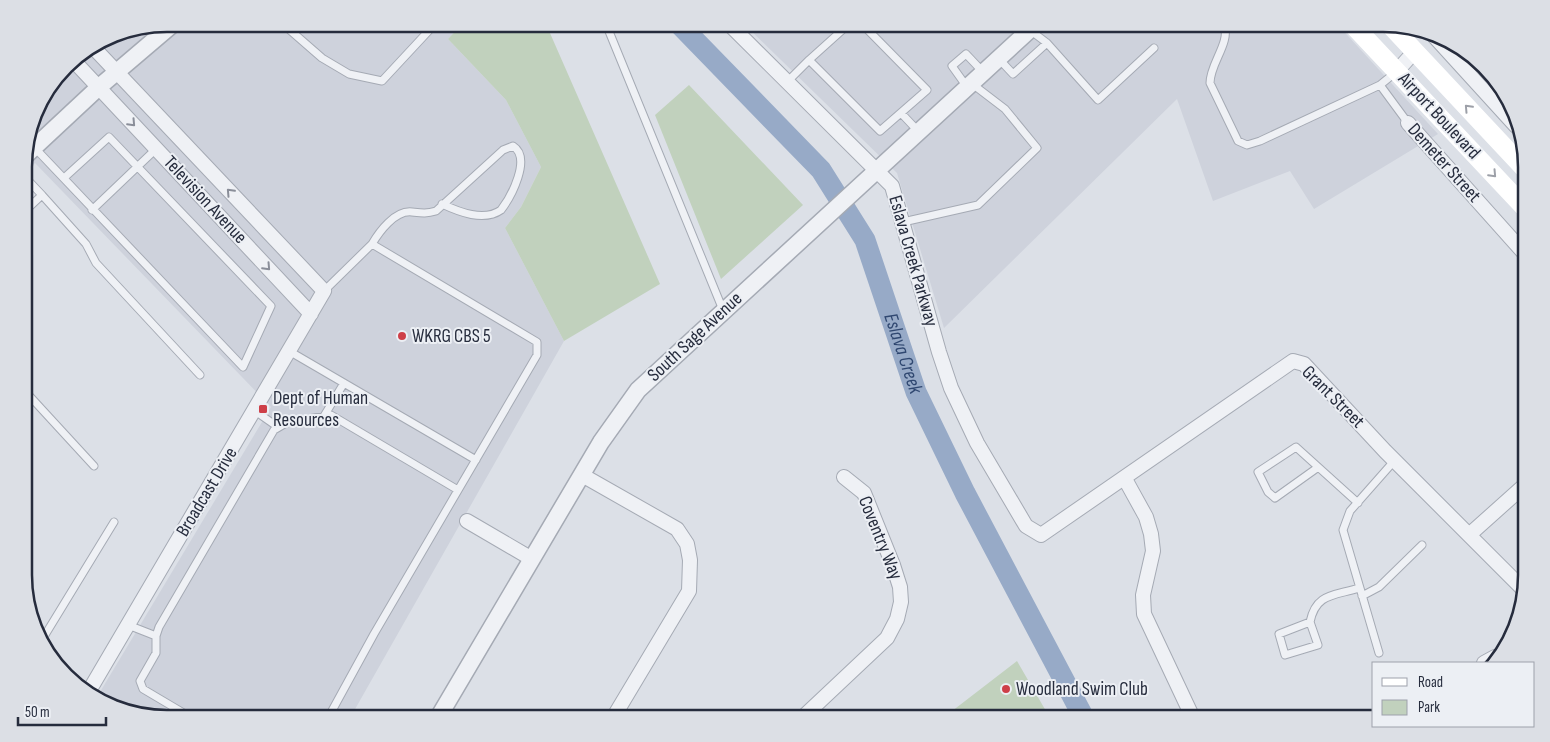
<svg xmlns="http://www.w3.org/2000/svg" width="1550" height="742" font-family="'Sofia Sans Condensed',sans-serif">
<rect width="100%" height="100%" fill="#dce0e7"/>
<path fill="#ced2dc" d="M168 24H462L448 39 506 100 541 167 521 207 505 228 564 341 350 718H168L105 704 97 697 271 407 35 163 24 173V158L39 104 73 60 113 35Z
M744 24H1337L1438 134 1314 209 1290 171 1213 201 1177 99 944 328 897 173Z"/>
<path fill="#c1d1bd" d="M462 24H546L660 284 564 341 505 228 521 207 541 167 506 100 448 39Z
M689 85 803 205 721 279 655 115Z
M1017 661 1050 718H943Z"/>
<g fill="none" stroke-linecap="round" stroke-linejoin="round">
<path stroke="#97aac7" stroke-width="21" id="s1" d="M679 24 821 170 865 240 916 392 965 493 1084 718"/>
<defs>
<path id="service" d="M283 24 322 58 349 74 382 81 435 24
M606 24 723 310
M849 24 809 60 880 131 927 90 862 24
M1022 24 1047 43 1098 100 1154 48
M1224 24C1231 43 1210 63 1210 83L1238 141 1247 145 1260 141 1380 85
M999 59 1013 74 1047 43
M1396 72 1380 85 1408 123
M788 81 809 60
M967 87 952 66 966 54 983 72
M901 113 918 131
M34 147 243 367 271 306 109 137 64 178
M24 176 42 195 24 212
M42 195 86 244 96 263 200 375
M92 210 157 148
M903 222 978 205 1037 148 1005 109 971 83
M372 244C379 232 395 210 412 212 421 213 426 214 436 211L503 150 513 146C532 158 511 197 501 210 484 222 459 212 442 204
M324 291 372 244 537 342V355L374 634 328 718
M289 351 476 460
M25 391 94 466
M255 411 278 427
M324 416 344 383
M1317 468 1275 498 1268 492 1258 472 1296 447 1358 503
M1362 596 1379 587 1422 545
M1310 622 1318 645 1285 655 1279 634 1310 622C1316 593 1334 596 1359 588
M128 625 156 636
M41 632 45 635 114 522
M1379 653 1343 530 1350 511 1395 460
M192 718 143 689 140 681 156 653V636L159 627 274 430 286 423 331 415 458 490"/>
<path id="minor" d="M729 24 892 186 939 352 951 388 977 443 1026 526 1041 535 1293 361 1304 364 1385 451 1523 589
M1434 36 1516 126
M73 60 311 314
M1397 71 1415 51
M1408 123 1525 254
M582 475 677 529 687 544 690 560 689 591 613 718
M1125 479 1146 517 1151 534 1153 551 1143 595 1144 614 1193 718
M467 521 532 559
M1469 535 1526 484
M1484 663 1495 657
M89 691 324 291 93 47
M802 718 887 638 897 619 901 602 900 587 893 565 864 493 844 477"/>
<path id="tertiary" d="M25 156 99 87 173 24
M438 718 601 442 638 390 1036 24"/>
</defs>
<use href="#service" stroke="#a5aab4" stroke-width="9"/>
<use href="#minor" stroke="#a5aab4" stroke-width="16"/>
<use href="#tertiary" stroke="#a5aab4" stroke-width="19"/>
<use href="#service" stroke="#eff1f5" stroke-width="7"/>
<use href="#minor" stroke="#eff1f5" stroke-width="14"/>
<use href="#tertiary" stroke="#eff1f5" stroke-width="16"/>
<path stroke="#fff" stroke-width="19" d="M1352 24 1525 208
M1391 26 1525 169"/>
</g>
<defs><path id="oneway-chevron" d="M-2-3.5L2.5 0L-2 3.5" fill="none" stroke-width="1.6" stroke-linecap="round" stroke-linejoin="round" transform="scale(1.25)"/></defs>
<g stroke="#9da0a8">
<use href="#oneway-chevron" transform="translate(1468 108) rotate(-133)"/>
<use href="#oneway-chevron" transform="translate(1493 174) rotate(47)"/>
</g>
<g stroke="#8a8e99">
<use href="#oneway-chevron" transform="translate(132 123) rotate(47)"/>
<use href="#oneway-chevron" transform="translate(230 192) rotate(-133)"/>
<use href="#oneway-chevron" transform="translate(267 267) rotate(47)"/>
</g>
<g fill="#ce3f48" stroke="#eceff4" stroke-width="2">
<circle cx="402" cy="336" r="5"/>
<rect x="258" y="404" width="10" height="10" rx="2.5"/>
<circle cx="1006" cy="689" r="5"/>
</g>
<g text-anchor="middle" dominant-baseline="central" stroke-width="4" stroke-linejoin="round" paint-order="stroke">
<g font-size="19" fill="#262c3d" stroke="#eceff4">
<text transform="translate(1439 116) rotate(47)">Airport Boulevard</text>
<text transform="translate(1444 163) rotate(48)">Demeter Street</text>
<text transform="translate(205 200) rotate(47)">Television Avenue</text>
<text transform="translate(913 261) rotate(74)">Eslava Creek Parkway</text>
<text transform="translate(695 337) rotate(-43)">South Sage Avenue</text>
<text transform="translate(1333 397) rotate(45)">Grant Street</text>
<text transform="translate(207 492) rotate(-59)">Broadcast Drive</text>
<text transform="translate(880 538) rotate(68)">Coventry Way</text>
</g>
<g font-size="19" fill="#262c3d" stroke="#eceff4" text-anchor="start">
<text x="412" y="336">WKRG CBS 5</text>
<text x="273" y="398">Dept of Human<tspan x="273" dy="22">Resources</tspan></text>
<text x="1016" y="689">Woodland Swim Club</text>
</g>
<g font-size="20" font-style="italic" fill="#304871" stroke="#eceff4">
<text stroke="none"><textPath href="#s1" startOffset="406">Eslava Creek</textPath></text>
</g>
</g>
<path d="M0 0H1550V742H0ZM167 32H1383A135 135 0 0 1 1518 167V575A135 135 0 0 1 1383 710H167A135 135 0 0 1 32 575V167A135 135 0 0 1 167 32Z" fill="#dcdfe5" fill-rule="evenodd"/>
<path fill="none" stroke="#262c3d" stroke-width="2.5" d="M167 32H1383A135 135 0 0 1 1518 167V575A135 135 0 0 1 1383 710H167A135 135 0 0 1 32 575V167A135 135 0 0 1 167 32Z"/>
<rect x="1372" y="662" width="162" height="65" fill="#eceff4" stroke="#9da1ab"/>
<rect x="1382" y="678" width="25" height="8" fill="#ffffff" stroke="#9da1ab"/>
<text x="1418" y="687" font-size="15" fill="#262c3d">Road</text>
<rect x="1382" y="700" width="25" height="15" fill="#c1d1bd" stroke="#9da1ab"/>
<text x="1418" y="712" font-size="15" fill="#262c3d">Park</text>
<path d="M18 717v8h88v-8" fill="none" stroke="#262c3d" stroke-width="2.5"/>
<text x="25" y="717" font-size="15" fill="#262c3d" stroke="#eceff4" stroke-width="4" paint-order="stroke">50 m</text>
</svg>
